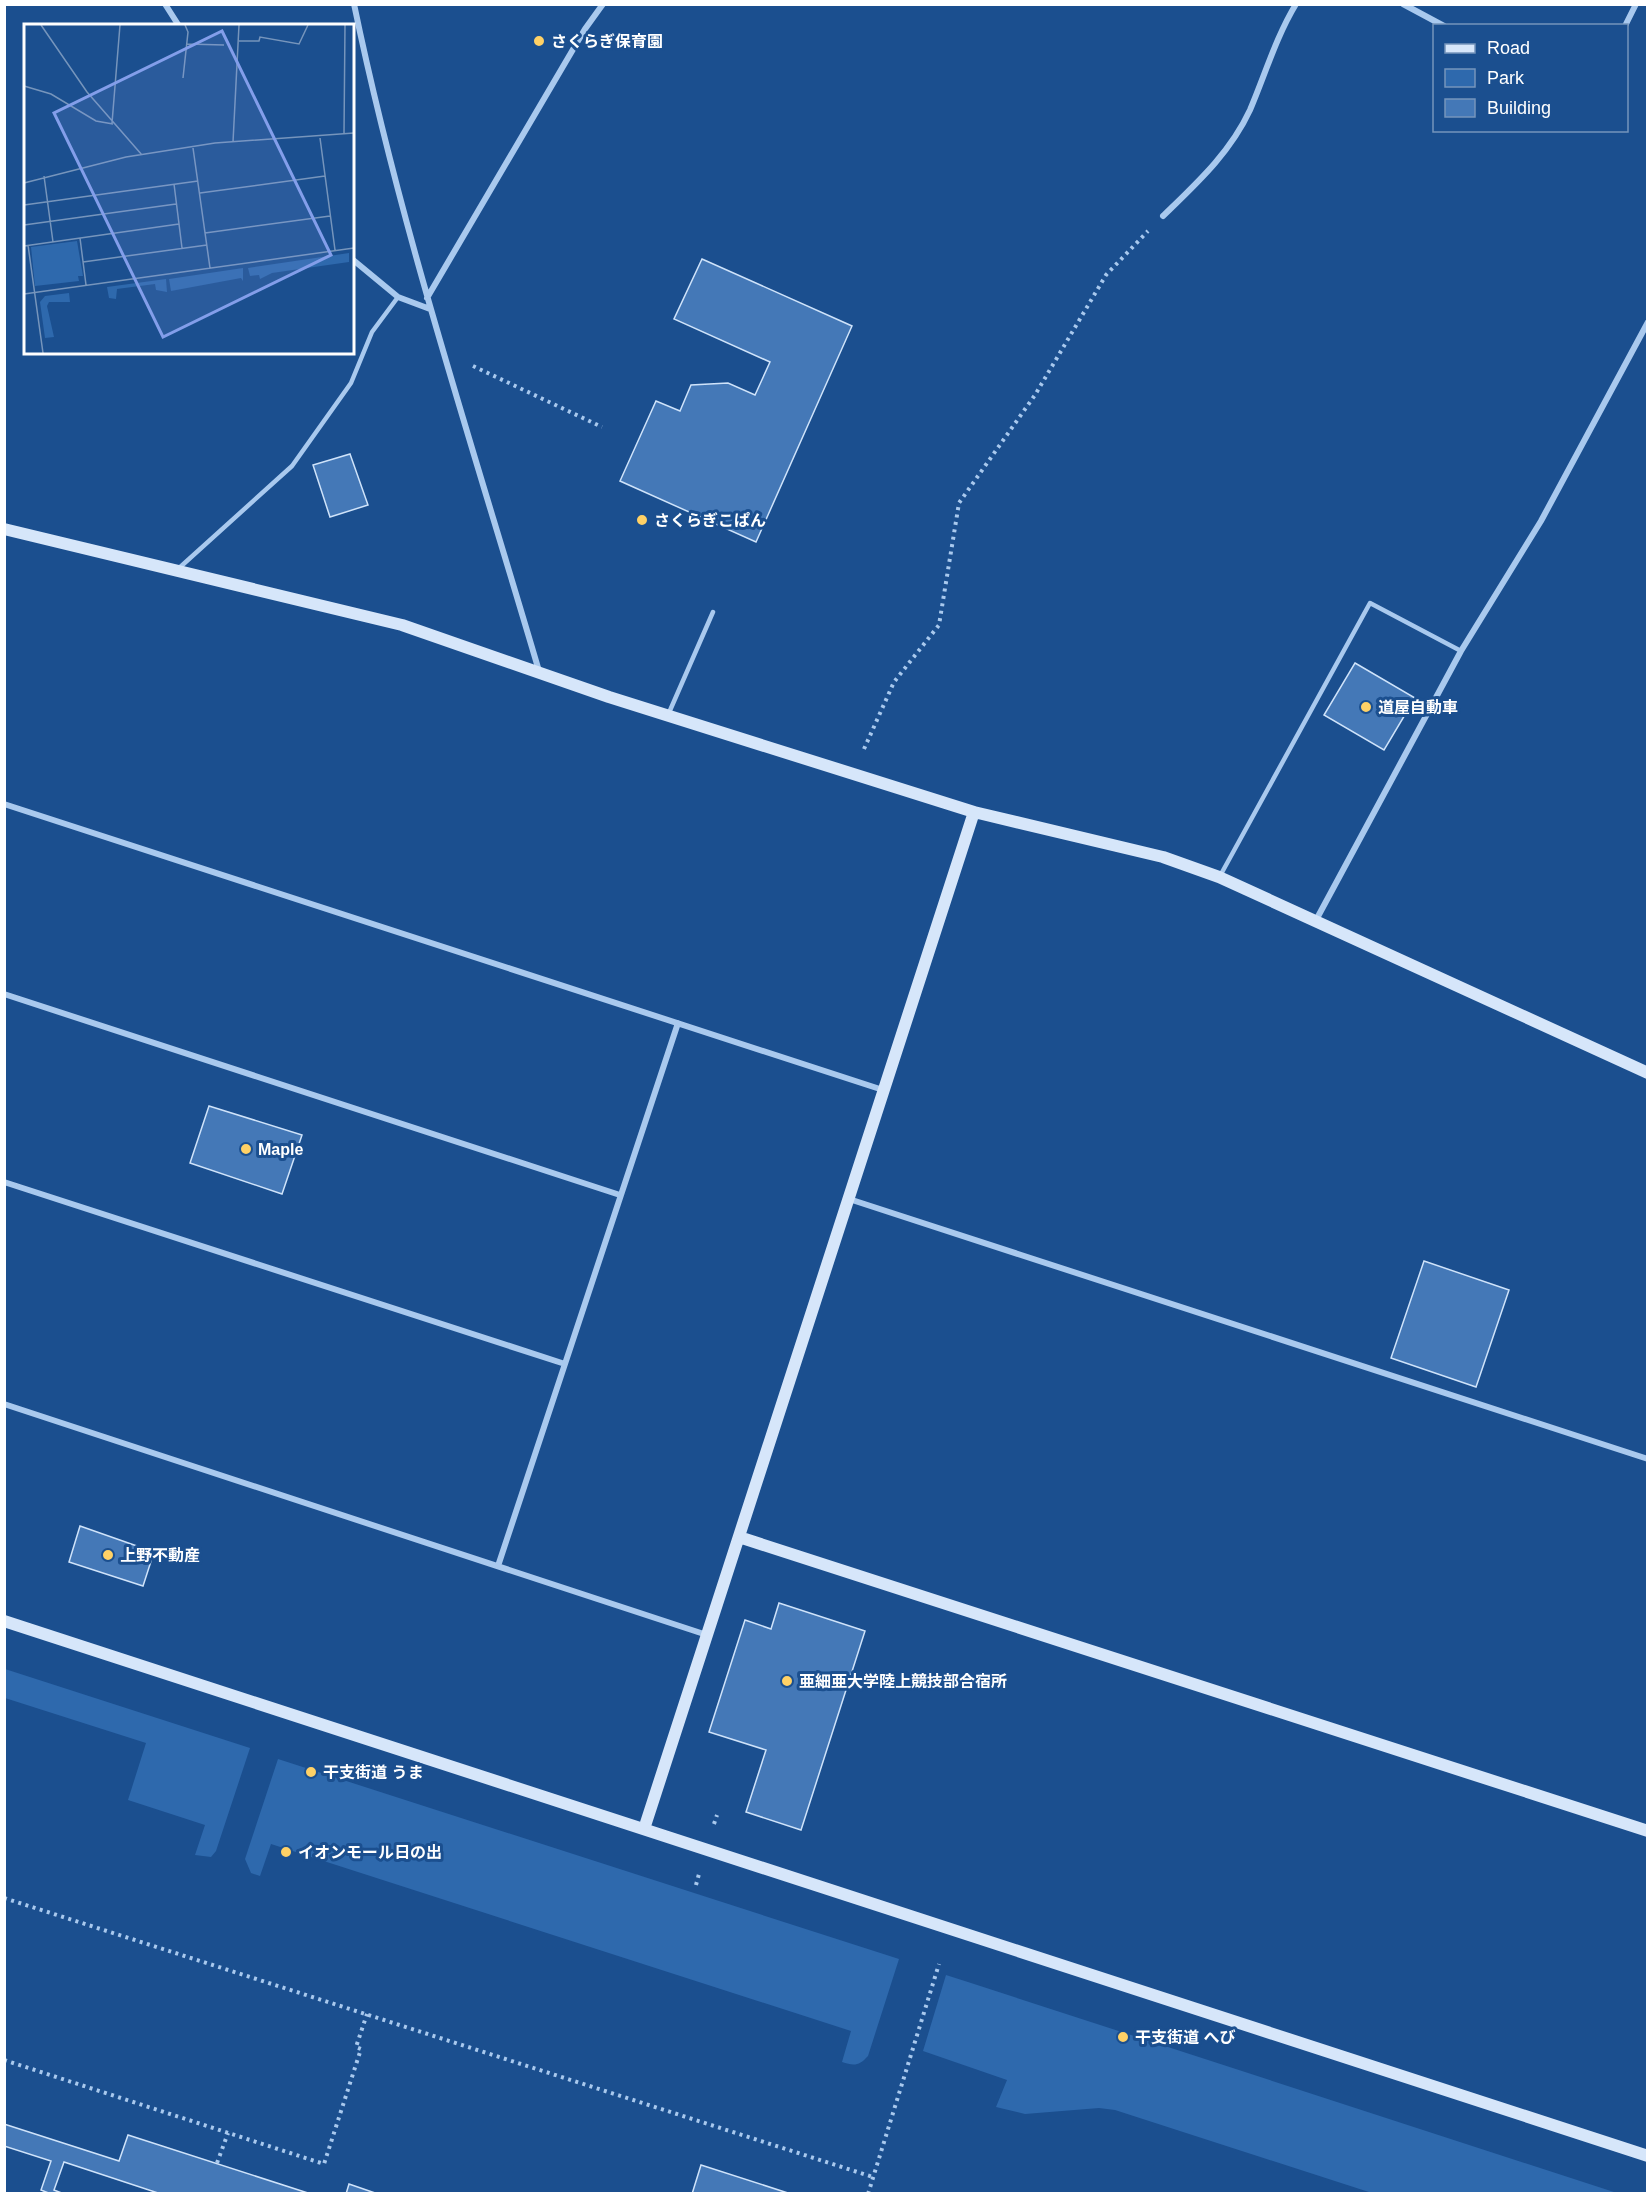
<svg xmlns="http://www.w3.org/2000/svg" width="1652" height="2198" font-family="Helvetica,'Noto Sans JP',sans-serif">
<rect width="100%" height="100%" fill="#1b4f8f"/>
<path fill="#2e69ad" d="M5 1669 250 1748 216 1851 211 1857 195 1855 205 1825 128 1800 146 1743 5 1698Z
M278 1759 899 1959 868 2056C859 2066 854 2066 842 2062L851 2031 271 1844 260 1876 251 1873 245 1859Z
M946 1975 971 1983 1617 2193H1372L1115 2110 1099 2108 1025 2114 996 2107 1007 2080 923 2051Z"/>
<path fill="#4478b7" stroke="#cfe3fa" stroke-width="1.5" d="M702 259 852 326 756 542 620 481 656 401 680 411 691 385 728 383 755 395 770 362 674 319Z
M350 454 368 505 330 517 313 465Z
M1355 663 1415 698 1384 750 1324 715Z
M209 1106 302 1135 282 1194 190 1163Z
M1424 1261 1509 1290 1476 1387 1391 1358Z
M80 1526 154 1552 143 1586 69 1562Z
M779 1603 865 1631 801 1830 746 1812 766 1750 709 1732 745 1620 771 1629Z
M4 2124 119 2161 128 2135 311 2194H161L64 2162 54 2190 64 2194H51L41 2190 51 2161 4 2146Z
M701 2165 791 2194H692Z
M349 2184 378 2194H346Z"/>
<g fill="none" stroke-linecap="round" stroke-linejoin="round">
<path stroke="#a9c9ee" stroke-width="4" stroke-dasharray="3 4.5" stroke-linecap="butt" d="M473 366 602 427
M864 749 894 682 939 625 959 503 1035 395 1106 275 1148 231
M714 1824 717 1815
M696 1885 699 1874
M4 1898 873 2177
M4 2060 324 2164 361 2049 356 2047 367 2014
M217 2163 228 2133
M868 2194 939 1964"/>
<path stroke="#a9c9ee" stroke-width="4.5" d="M178 569 292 466 351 383 372 332 398 297
M668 715 713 612
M1220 876 1370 603 1461 651"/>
<path stroke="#a9c9ee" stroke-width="6" d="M165 4 179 26
M354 4C401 231 474 450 539 671
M1403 4 1444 26
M1625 26 1636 4
M1163 216C1197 183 1230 153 1250 110 1265 75 1276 37 1296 4
M352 259 398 297 430 309
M427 298 585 29 603 4
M4 804 883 1090
M1315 922 1461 651 1541 521 1648 322
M4 994 620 1195
M4 1182 565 1364
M849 1199 1648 1459
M4 1404 707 1635
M498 1566 678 1023"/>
<path stroke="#d6e6fa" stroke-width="12" d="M4 529 402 625 609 697 974 812 1163 857 1219 877 1648 1073
M739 1537 1648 1831
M4 1621 1648 2156
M644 1829 974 812"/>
</g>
<g fill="#ffd166" stroke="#1b4f8f" stroke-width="2">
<circle cx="539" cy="41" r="6"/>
<circle cx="642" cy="520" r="6"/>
<circle cx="1366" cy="707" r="6"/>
<circle cx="246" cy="1149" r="6"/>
<circle cx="108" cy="1555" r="6"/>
<circle cx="787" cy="1681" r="6"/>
<circle cx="311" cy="1772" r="6"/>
<circle cx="286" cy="1852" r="6"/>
<circle cx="1123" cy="2037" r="6"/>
</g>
<g text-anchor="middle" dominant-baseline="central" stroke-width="6" stroke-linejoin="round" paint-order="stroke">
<g font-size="16" font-weight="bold" fill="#fff" stroke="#1b4f8f" text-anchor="start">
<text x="551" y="41">さくらぎ保育園</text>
<text x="654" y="520">さくらぎこぱん</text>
<text x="1378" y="707">道屋自動車</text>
<text x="258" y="1149">Maple</text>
<text x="120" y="1555">上野不動産</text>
<text x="799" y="1681">亜細亜大学陸上競技部合宿所</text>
<text x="323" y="1772">干支街道 うま</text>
<text x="298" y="1852">イオンモール日の出</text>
<text x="1135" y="2037">干支街道 へび</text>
</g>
</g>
<g transform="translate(24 24)">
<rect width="330" height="330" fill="#1b4f8f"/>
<path d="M53 217 59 252H54L55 257 11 262 7 223ZM325 229V238L248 249 236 255 235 251 226 252 224 244ZM219 244V257L217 254 147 267 145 255ZM142 255 143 268 132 266 131 260 93 265 92 275 85 274 83 263ZM45 269 46 278H25L23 282 30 313 21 314 16 278 21 272Z" fill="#2e69ad"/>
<path fill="none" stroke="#7695bc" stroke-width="1.5" d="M17 1 63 68 118 131M215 17H235L236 13 275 20 284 1M163 20 200 21M159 54 164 8 161 1M0 62 27 70 72 97 89 100M88 99 96 1M320 109 321 1M296 114 311 226M209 118 215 1M169 124 186 244M20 152 29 218M0 159 102 133 191 119 330 109M150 160 158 224M176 169 301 152M0 181 174 157M0 201 152 180M181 209 306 192M56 214 62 261M4 221 19 329M0 222 155 200M59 238 183 221M0 270 330 224"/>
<path fill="#839eea" fill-opacity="0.15" stroke="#839eea" stroke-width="3" d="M198 7 307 231 139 313 30 89Z"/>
<rect width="330" height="330" fill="none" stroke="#fff" stroke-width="3"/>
</g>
<rect width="1652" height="2198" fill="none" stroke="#ffffff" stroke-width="12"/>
<rect x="1433" y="24" width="195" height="108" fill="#1b4f8f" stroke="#7695bc" stroke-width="1.5"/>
<rect x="1445" y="44" width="30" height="9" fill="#d6e6fa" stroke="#7695bc" stroke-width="1.5"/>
<text x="1487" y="54" font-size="18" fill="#ffffff">Road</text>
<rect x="1445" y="69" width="30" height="18" fill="#2e69ad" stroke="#7695bc" stroke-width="1.5"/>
<text x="1487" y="84" font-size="18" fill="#ffffff">Park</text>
<rect x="1445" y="99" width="30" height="18" fill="#4478b7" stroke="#7695bc" stroke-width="1.5"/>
<text x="1487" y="114" font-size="18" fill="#ffffff">Building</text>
</svg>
